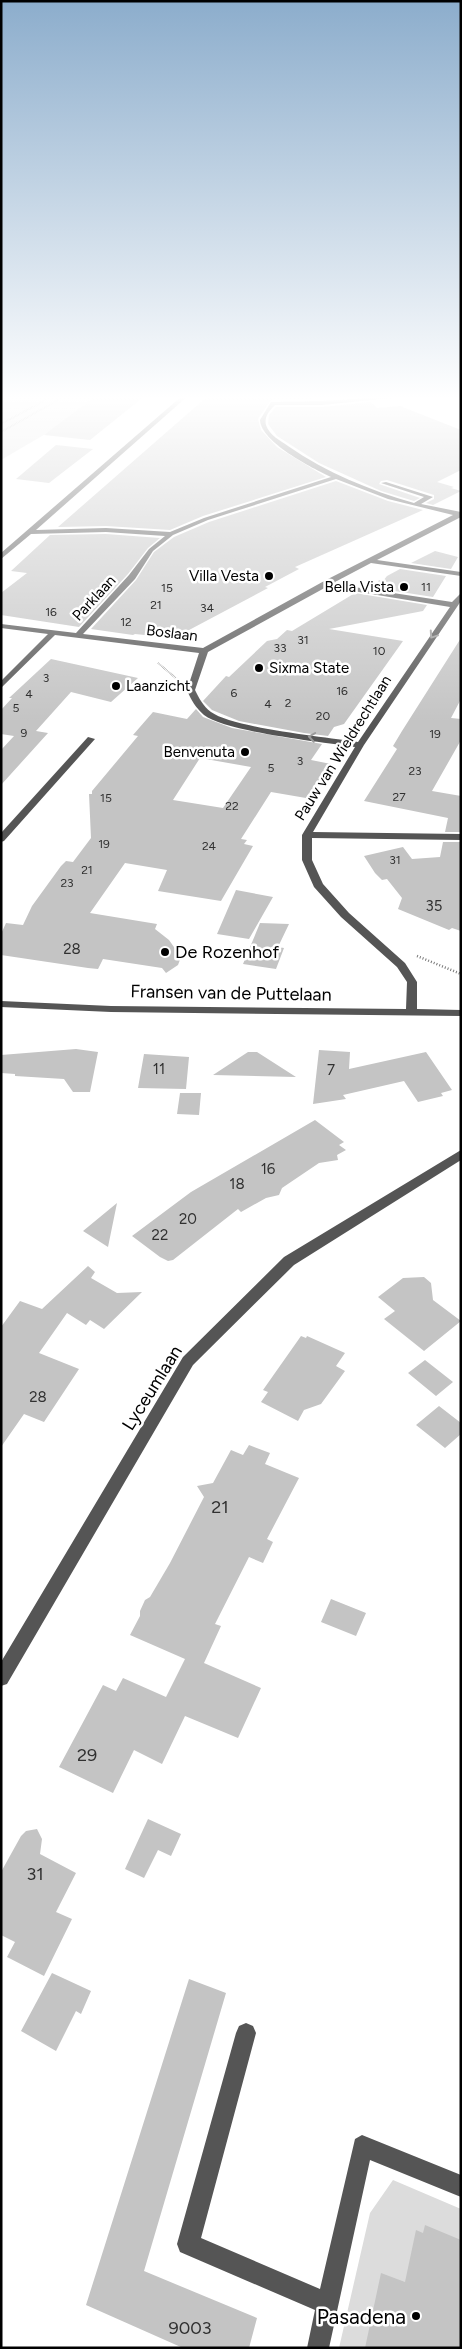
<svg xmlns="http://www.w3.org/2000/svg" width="462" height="2349" font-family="Figtree,sans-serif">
<rect width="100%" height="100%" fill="#fff"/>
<path fill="#dcdcdc" d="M1 395H112L1 460Z
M393 2180 461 2209V2348H339L370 2213Z"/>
<path fill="#c4c4c4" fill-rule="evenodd" d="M97 395H146L90 440 44 435Z
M209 395H364L365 396 271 400 258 419 261 430 277 447 326 477 203 516 170 530 106 526 58 527Z
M371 402 377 408 400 406 461 430V470L437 482 454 487 451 488 461 491 433 505 426 503 434 499V495L387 480 381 481 379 484 420 498 414 501 381 491 319 463 277 436 268 424 269 415 276 407H322Z
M56 445 93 449 49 483 16 479Z
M336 481 388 501 423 510 295 567 299 569 265 587 268 588 174 638 135 634 133 635 91 629 136 580 154 552 174 537 209 522Z
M106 534 160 538 148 548 128 574 79 627 1 615V593L27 573 11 571 50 535Z
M435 551 458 557 451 569 411 563Z
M400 569 446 576 433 597 369 587 371 584 376 585 379 580 383 581 387 576Z
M355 593 427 605 423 611 329 629 403 641 344 724 334 727 328 736 304 733 239 721 212 710 203 701 226 676 229 677 267 641 277 639 287 630 292 631Z
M461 638V699L451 718 461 719V740L432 791 461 796V832H445L448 818 364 801 397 749 393 746 402 731Z
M51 659 138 678 111 702 71 692 36 731 48 733 1 785V750L14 736 1 734V710L12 698H9Z
M196 709 203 717 232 728 322 744 311 760 331 764 306 798 271 792 241 839 247 840 244 844 253 846 221 901 158 891 167 870 125 863 90 913 157 924 155 929 169 940 181 957 178 965 166 973 162 968 103 959 98 969 88 968 1 955V934L6 923 23 925 32 906 61 866 66 861 73 862 91 838 89 794H92V791L138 736 133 735 153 712 187 719ZM200 758 251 767 223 808 173 800Z
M443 842H461V931L452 928 449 930 398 909 402 898 387 879 382 880 375 873 364 856 403 847 412 859 440 857Z
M236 890 273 897 249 939 217 934Z
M260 923 289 924 278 947 284 948 276 969 243 964Z
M76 1049 98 1052 90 1092H73L64 1079 15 1076V1074L1 1073V1055Z
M319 1050 350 1052 349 1069 426 1052 452 1090 441 1093 443 1096 418 1102 404 1081 343 1095 346 1099 313 1104Z
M248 1052H257L296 1077 213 1075Z
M144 1054 189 1057 186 1089 138 1088Z
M180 1093H201L199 1115 177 1114Z
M315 1120 344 1142 339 1145 346 1150 337 1155 338 1160 319 1163 282 1188 279 1195 266 1198 241 1212 238 1209 173 1260 168 1261 160 1257 132 1236 191 1192Z
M117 1203 108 1247 83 1231Z
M88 1266 95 1272 91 1278 117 1293 142 1292 104 1329 90 1320 86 1325 67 1313 39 1353 79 1369 44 1422 24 1414 1 1447V1327L20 1301 42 1309Z
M424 1277 431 1283 433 1300 461 1321 424 1351 384 1319 395 1311 378 1297 403 1278Z
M301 1336 306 1338 307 1336 345 1353 336 1366 345 1371 321 1404 304 1410 298 1421 261 1402 268 1392 263 1390Z
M425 1360 453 1382 436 1396 408 1373Z
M439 1406 461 1423V1434L445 1448 416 1425Z
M249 1445 270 1453 265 1464 299 1478 267 1539 273 1542 263 1563 249 1557 215 1624 221 1626 204 1663 261 1688 238 1738 185 1716 162 1764 134 1750 113 1793 59 1767 103 1685 116 1691 123 1678 166 1697 185 1659 130 1635 140 1616V1611L145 1600 150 1597 170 1563 204 1497 197 1486 213 1483 231 1450 243 1455Z
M331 1599 366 1613 356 1636 321 1622Z
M148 1819 181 1834 171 1856 158 1850 144 1878 125 1869Z
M37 1829 42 1839 40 1854 76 1873 56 1912 72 1919 44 1976 7 1957 15 1942 1 1935V1872L21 1836 26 1831Z
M52 1973 91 1991 81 2014 76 2011 56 2051 21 2031Z
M189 1979 226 1993 144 2271 257 2318 249 2348H183L86 2305Z
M425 2225 461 2240V2348H365L381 2273 405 2282 416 2230 423 2233Z"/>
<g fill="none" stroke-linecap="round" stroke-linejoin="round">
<path stroke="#777" stroke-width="2" stroke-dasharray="0.5 1" stroke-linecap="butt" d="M1 424 55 395
M1 432 67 395
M158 663 177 679"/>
<path stroke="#777" stroke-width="2.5" stroke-dasharray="1 2" stroke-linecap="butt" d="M417 956 461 974"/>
<path fill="#555" fill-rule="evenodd" d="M183 395H189L36 530 106 528 170 532 204 518 331 477C312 468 261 442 260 420L271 402 322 401 420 395 322 405H275C269 411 264 417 266 425 269 435 281 441 288 446 327 473 369 490 414 503L424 497 381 483 386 482 433 497 421 504 461 512V517L377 560 461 572V576L371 563 335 582 354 587 452 602 461 593V601L364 745 313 832 461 834V840L312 838V860L323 884 349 913 405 963 417 982V1009L461 1010V1016L111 1012 1 1007V1001L111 1006 406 1009 407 982 397 967 341 917 314 887 302 860V835L355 747C323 742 226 732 204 715 196 708 191 700 187 690L199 653 55 635 1 688V681L48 634 1 628V624L76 633 129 575 149 549 165 536 106 532 31 534 1 559V553ZM336 479 388 499 453 515 326 580 203 648 83 634 135 579 153 551 173 535 208 520ZM330 585 353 591 450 607 358 742C326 737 233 728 211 712 203 706 199 698 195 690L208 652Z
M88 737 95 739 4 841 1 842V833Z
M461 1150V1160L294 1265 193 1365 7 1684 1 1686V1662L183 1357 284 1257Z
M246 2023 253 2026 256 2033 201 2238 320 2289 355 2139 362 2135 461 2175V2197L370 2160 329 2348H307L315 2310 180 2252 177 2244 236 2033 239 2026Z"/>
</g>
<defs><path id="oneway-chevron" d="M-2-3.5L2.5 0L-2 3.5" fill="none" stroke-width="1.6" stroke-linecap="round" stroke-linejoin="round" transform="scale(1.25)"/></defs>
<g stroke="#999">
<use href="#oneway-chevron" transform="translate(433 635) rotate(124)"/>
<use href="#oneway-chevron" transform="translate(312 737) rotate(-171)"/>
</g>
<linearGradient id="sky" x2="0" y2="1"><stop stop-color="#8cadcc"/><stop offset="0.55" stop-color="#fff"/><stop offset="1" stop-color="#fff" stop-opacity="0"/></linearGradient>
<rect width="462" height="723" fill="url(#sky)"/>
<g fill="#000" stroke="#fff" stroke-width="2">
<circle cx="269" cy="576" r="5"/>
<circle cx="404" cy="587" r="5"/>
<circle cx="259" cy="668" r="5"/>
<circle cx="116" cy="686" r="5"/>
<circle cx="245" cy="752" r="5"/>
<circle cx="165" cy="952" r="5"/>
<circle cx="416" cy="2316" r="5"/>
</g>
<g text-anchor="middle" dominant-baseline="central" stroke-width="5" stroke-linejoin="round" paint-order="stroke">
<g font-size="12" fill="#313131">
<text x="426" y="587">11</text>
<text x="167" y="588">15</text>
<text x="156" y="605">21</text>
<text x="207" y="608">34</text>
<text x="51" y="612">16</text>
<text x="126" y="622">12</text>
<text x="303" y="640">31</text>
<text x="280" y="648">33</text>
<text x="379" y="651">10</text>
<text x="46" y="678">3</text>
<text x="342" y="691">16</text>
<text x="234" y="693">6</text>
<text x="29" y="694">4</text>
<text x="288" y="703">2</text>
<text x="268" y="704">4</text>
<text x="16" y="708">5</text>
<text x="323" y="716">20</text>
<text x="24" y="733">9</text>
<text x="435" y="734">19</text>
<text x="300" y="761">3</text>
<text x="271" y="768">5</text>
<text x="415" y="771">23</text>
<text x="399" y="797">27</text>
<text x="106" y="798">15</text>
<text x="232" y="806">22</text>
<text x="104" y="844">19</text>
<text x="209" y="846">24</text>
<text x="395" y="860">31</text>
<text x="87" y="870">21</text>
<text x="67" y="883">23</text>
</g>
<g font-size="15" fill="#000" stroke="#fff" text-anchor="end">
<text x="259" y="576">Villa Vesta</text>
<text x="394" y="587">Bella Vista</text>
<text x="269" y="668" text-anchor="start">Sixma State</text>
<text x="126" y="686" text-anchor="start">Laanzicht</text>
<text x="235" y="752">Benvenuta</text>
</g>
<g font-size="15" fill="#000" stroke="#fff">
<text transform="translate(94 598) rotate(-47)">Parklaan</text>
<text transform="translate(172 633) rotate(7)">Boslaan</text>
<text transform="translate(343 748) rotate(-58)">Pauw van Wieldrechtlaan</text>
</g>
<g font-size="15" fill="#313131">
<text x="434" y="906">35</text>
<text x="72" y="949">28</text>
<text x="159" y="1069">11</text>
<text x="331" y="1070">7</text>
<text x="268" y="1169">16</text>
<text x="237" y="1184">18</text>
<text x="188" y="1219">20</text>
<text x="160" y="1235">22</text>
<text x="38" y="1397">28</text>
</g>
<g font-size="18" fill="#000" stroke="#fff" text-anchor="start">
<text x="175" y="952">De Rozenhof</text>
</g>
<g font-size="18" fill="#000" stroke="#fff">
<text transform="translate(231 993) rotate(1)">Fransen van de Puttelaan</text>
<text transform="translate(152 1388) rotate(-58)">Lyceumlaan</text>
</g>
<g font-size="18" fill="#313131">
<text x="220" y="1507">21</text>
<text x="87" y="1755">29</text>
<text x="35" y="1874">31</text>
<text x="190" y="2328">9003</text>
</g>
<g font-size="21" fill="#000" stroke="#fff" text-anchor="end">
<text x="406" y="2316">Pasadena</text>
</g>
</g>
<rect width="462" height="2349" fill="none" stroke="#000000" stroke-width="5"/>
</svg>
